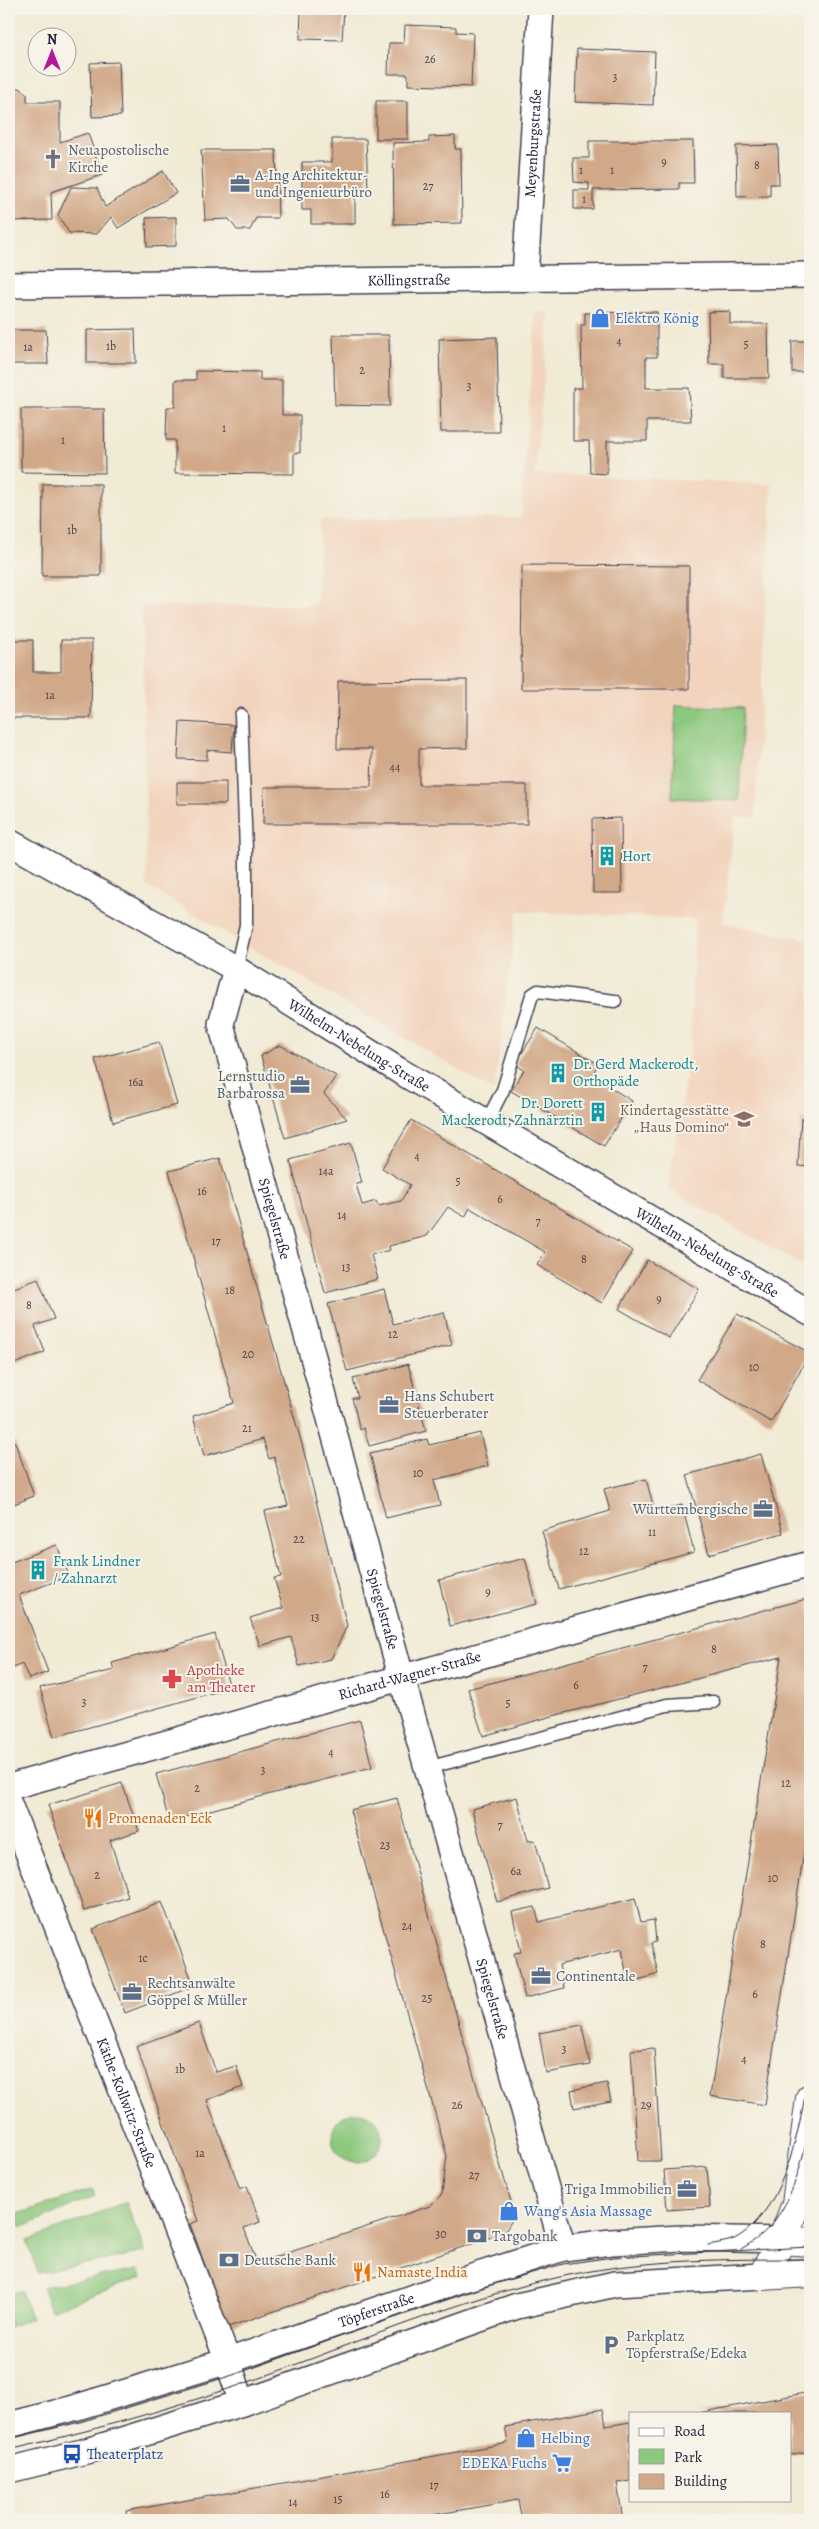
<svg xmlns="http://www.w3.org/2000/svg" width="819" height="2529" font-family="Alegreya,serif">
<rect width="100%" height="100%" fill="#f7f3e8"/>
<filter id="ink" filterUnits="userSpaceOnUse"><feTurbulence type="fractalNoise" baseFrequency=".02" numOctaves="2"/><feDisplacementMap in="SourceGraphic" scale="10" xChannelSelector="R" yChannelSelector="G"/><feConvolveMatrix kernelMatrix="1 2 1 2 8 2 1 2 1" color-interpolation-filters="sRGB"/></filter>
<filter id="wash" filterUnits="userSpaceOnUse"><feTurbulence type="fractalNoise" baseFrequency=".0096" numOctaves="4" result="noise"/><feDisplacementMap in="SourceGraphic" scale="20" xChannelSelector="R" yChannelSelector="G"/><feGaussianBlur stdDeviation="1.12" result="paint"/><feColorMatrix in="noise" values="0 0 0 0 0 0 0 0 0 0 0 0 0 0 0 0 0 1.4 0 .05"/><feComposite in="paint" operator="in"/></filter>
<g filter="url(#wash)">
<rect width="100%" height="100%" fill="#f1ebd5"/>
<path fill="#f2d4be" d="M550 311 535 474 772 484 755 817H735L723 923 810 940V1270L668 1189 690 1048 695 919 517 911 494 1091 147 886 142 606 316 605 320 520 521 517 536 312Z"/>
<path fill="#8cc87e" stroke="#57755c" d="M676 705 743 708 739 801 672 798Z
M332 2137a25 25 0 1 1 50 0a25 25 0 1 1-50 0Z
M93 2189 95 2196 21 2228 17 2214Z
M126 2202 145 2252 38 2273 27 2241Z
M138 2270 142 2277 51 2310 42 2287Z
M22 2291 31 2318 9 2327V2293Z"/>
<g id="blocks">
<path fill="#d1a888" d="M301 9H344L342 40 300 39Z
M405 25 456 27V32L473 33 471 87 408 85V74H388L389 43H404Z
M577 49 655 52 653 105 575 102Z
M119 62 121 116 92 117 90 63Z
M9 88H20L27 94V102H60V142L88 133 102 175 51 192 52 220 9 221Z
M376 101H408V139H376Z
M455 136V149H461L462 223 394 224 393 143 429 142V137Z
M332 139H366L368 190H355V224H311V210H302V162H332Z
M589 141H693L694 183H679V189L593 190V209H574V190H589V183L574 182 573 158H589Z
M778 145 779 184H770V196L737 197 736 146Z
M201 150H276L278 218H256L250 230H237L229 219 205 220Z
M163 171 176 193 118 228 111 217 97 234 69 233 58 215 71 187 97 188 105 207Z
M176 217V246L147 247 146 218Z
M730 311V324H768L769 378H724V364H709L708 312Z
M657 312V357H646V388H689L691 421H647V441H607V474L590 473 589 441H573V388H582L581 325H585V313Z
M135 329 136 363H87V330Z
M9 330H46L48 364H9Z
M333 335H389L390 406 335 405Z
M497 337 499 432H441L439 339Z
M792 341H810V372H792Z
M196 371 260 372V380H282V415H300V453H294V474L175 473V440H166L167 407H175V380H196Z
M21 409H104L105 473 21 472Z
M43 484H101V576H42Z
M522 565 689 566V689H521Z
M9 640H33V672H61V640H92L91 718H9Z
M467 680V748L419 749V785H527V824H263L264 787H371L372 749H337L338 681Z
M180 722 234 725 232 752 207 750V760L178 759Z
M177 782H226V804H177Z
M621 818 622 893H593L592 819Z
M538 1028 598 1064 592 1076 632 1101 604 1146 511 1091 524 1070 515 1064Z
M159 1042 177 1105 113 1122 95 1059Z
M280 1045 336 1076 324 1094 347 1119 285 1138 261 1056Z
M801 1119H810V1167L798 1166Z
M411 1120 633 1251 602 1303 537 1265 545 1252 470 1208 465 1217 448 1207 427 1236 389 1246 390 1250 371 1255 378 1279 325 1293 290 1160 351 1143 362 1183 356 1184 362 1205 376 1201 378 1206 401 1201 410 1185 382 1168Z
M220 1158 303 1448 347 1626 331 1659 299 1666 291 1637 260 1646 250 1618 283 1608 274 1578 281 1577 265 1511 288 1506 274 1457 269 1459 263 1439 204 1456 193 1416 234 1403 169 1171Z
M647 1260 699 1289 669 1338 619 1309Z
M38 1279 54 1319 35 1326 45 1352 9 1366V1290Z
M384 1289 393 1324 444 1312 452 1345 347 1371 328 1304Z
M737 1314 810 1353 771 1422 697 1380Z
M408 1364 426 1431 369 1446 364 1428 360 1430 352 1398H358L353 1379Z
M480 1433 488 1466 434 1480 440 1505 386 1518 370 1453 427 1439 429 1445Z
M15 1442 34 1496 9 1506V1444Z
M761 1454 783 1533 709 1554 687 1475Z
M646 1479 655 1512 682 1505 694 1552 559 1589 542 1531 610 1511 604 1489Z
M57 1545 69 1576 19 1595 48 1672 29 1679 22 1664 9 1670V1563Z
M525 1558 537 1604 450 1626 439 1580Z
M810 1598V1813L765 2105 710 2096 781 1657 549 1717 483 1736 468 1689Z
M215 1634 230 1688 54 1737 40 1688 114 1670 112 1663Z
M360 1720 372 1767 169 1821 156 1774Z
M122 1783 139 1831 110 1840 128 1897 84 1911 48 1805Z
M517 1797 528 1841 535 1840 548 1888 497 1902 472 1809Z
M397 1798 463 2039 512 2205V2220L506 2230 489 2238 228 2327 190 2224 198 2221 136 2046 199 2023 216 2072 236 2066 243 2087 207 2100 240 2189 247 2186 260 2222 244 2228 257 2263 430 2206 442 2194 447 2156 350 1810Z
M635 1898 641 1922 654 1920 656 1942 651 1943 658 1974 628 1983 622 1949 559 1965 564 1988 525 1998 514 1953 521 1952 512 1912 535 1907 539 1922Z
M162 1902 194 1986 125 2013 93 1929Z
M582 2025 590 2065 546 2073 539 2033Z
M654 2048 661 2161H638L631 2050Z
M607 2083 611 2101 574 2108 571 2090Z
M707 2167 710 2207 667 2210 664 2170Z
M810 2392V2451L790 2455V2413H698Z
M603 2409 606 2426 630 2422V2481L617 2483 623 2520H522L518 2500 404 2520H127L126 2511 508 2443 505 2427Z"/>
</g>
</g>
<g filter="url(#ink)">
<use href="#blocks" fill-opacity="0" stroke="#414052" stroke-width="1"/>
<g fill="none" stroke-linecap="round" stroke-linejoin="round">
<defs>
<path id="service" d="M236 969 246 925V851L241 715
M487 1121 503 1090 532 995 538 991 615 1001
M427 1768 667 1705 713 1702"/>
<g id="minor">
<path id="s1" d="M525 278 541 9"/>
<path id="s2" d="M9 285 810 275"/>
<path id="s3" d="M9 842 236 969 398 1070 810 1313"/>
<path id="s4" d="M236 969 221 1024 402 1679 563 2248"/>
<path id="s5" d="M9 1787 810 1564"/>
<path id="s6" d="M9 1804 228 2361 242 2403"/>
<path id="s7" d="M9 2425 74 2408 228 2361 463 2280 563 2248 611 2242 681 2238 782 2240"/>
<path d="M9 2470 90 2450 242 2403 517 2306 615 2284 762 2276"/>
</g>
<path id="secondary" d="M782 2240 810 2242
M762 2276 782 2240 796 2204 810 2098
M762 2276 810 2273"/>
</defs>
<use href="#service" stroke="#414052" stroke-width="15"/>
<use href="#minor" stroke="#414052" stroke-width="28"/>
<use href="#secondary" stroke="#414052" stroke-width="30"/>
<use href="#service" stroke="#fff" stroke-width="12"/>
<use href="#minor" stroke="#fff" stroke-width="25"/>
<use href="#secondary" stroke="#fff" stroke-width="28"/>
<path stroke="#22223b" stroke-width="1" d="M708 2245C717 2243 730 2242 738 2237 788 2206 801 2120 810 2067
M741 2249C789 2223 799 2174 810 2126
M9 2439 80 2422 233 2375 462 2293 563 2264 613 2257 810 2247
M9 2450C86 2432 163 2411 237 2386 348 2347 455 2299 569 2275 648 2259 730 2259 810 2259"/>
</g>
</g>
<defs>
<symbol id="church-bare" viewBox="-9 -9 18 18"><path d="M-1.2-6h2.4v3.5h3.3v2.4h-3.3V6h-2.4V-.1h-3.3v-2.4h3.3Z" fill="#6b7280" stroke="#f7f3e8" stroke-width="2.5" paint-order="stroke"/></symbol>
<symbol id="office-bare" viewBox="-9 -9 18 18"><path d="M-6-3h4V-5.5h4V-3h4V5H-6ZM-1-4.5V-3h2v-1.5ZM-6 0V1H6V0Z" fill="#5c6f8a" stroke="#f7f3e8" stroke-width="2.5" paint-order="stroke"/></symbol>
<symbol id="shop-bare" viewBox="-9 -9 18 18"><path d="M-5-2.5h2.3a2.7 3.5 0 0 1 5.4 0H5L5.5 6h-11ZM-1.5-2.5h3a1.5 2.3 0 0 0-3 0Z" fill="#3f7fe0" stroke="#f7f3e8" stroke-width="2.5" paint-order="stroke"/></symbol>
<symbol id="building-bare" viewBox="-9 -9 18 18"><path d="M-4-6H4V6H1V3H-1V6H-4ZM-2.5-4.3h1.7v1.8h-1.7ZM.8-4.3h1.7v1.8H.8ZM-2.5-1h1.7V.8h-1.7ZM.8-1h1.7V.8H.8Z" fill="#0f9aa8" stroke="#f7f3e8" stroke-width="2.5" paint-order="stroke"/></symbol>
<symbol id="school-bare" viewBox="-9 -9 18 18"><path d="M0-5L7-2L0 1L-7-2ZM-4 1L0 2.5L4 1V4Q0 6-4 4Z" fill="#8d6e63" stroke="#f7f3e8" stroke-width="2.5" paint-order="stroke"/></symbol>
<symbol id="pharmacy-bare" viewBox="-9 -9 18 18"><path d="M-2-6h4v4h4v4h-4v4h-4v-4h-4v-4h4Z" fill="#e0444e" stroke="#f7f3e8" stroke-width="2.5" paint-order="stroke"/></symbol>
<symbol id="restaurant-bare" viewBox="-9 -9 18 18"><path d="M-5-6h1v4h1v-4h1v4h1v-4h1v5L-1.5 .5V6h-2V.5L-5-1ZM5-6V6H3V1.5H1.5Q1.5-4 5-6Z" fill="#e8710a" stroke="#f7f3e8" stroke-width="2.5" paint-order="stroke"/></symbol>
<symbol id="bank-bare" viewBox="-9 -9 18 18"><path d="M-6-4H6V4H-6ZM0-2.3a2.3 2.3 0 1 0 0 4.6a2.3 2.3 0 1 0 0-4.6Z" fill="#5c6f8a" stroke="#f7f3e8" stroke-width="2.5" paint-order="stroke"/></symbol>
<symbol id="parking-bare" viewBox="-9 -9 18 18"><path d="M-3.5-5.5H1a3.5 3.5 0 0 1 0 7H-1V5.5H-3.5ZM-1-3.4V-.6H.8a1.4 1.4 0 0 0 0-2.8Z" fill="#5c6f8a" stroke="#f7f3e8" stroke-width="2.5" paint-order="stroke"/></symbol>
<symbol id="bus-bare" viewBox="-9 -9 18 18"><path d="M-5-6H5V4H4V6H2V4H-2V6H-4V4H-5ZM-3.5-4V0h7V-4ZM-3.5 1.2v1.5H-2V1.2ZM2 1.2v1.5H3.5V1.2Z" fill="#1a4fb4" stroke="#f7f3e8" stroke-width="2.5" paint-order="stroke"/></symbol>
<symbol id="supermarket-bare" viewBox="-9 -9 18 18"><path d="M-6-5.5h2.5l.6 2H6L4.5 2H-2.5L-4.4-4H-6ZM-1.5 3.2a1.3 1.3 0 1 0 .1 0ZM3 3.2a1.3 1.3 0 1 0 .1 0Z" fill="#3f7fe0" stroke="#f7f3e8" stroke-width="2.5" paint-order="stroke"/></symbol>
</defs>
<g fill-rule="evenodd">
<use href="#church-bare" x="39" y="145" width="28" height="28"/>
<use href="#office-bare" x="226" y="170" width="28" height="28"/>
<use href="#shop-bare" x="586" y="304" width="28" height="28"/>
<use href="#building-bare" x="593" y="842" width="28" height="28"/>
<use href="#building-bare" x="544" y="1059" width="28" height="28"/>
<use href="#office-bare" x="286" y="1071" width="28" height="28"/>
<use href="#building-bare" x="584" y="1098" width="28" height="28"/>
<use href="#school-bare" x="730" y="1105" width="28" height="28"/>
<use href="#office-bare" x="375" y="1391" width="28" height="28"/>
<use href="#office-bare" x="749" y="1495" width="28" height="28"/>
<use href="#building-bare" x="24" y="1556" width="28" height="28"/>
<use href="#pharmacy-bare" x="158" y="1665" width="28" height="28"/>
<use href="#restaurant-bare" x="79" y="1804" width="28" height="28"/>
<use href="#office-bare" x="527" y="1962" width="28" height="28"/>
<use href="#office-bare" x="118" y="1978" width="28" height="28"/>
<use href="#office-bare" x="673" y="2175" width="28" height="28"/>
<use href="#shop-bare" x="495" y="2197" width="28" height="28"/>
<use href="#bank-bare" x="463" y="2222" width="28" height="28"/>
<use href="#bank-bare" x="215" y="2246" width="28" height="28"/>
<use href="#restaurant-bare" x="348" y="2258" width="28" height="28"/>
<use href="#parking-bare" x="597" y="2331" width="28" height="28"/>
<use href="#shop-bare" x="512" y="2424" width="28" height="28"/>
<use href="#bus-bare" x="58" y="2440" width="28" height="28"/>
<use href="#supermarket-bare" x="548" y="2449" width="28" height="28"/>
</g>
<g text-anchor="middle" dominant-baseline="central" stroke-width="4" stroke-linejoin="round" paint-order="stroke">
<g font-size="12" fill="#4e444e">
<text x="430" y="59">26</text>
<text x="615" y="77">3</text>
<text x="664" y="162">9</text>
<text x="757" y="165">8</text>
<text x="581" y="170">1</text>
<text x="612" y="170">1</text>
<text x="428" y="186">27</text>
<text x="584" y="199">1</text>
<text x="619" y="341">4</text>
<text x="746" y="344">5</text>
<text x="111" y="346">1b</text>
<text x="28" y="347">1a</text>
<text x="362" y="370">2</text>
<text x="469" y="386">3</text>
<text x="224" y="428">1</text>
<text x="63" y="440">1</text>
<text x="72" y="530">1b</text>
<text x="50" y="695">1a</text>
<text x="395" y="767">44</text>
<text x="136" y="1082">16a</text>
<text x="417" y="1156">4</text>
<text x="326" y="1171">14a</text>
<text x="458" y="1181">5</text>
<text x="202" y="1191">16</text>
<text x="500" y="1199">6</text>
<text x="342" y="1215">14</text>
<text x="538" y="1221">7</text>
<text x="216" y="1241">17</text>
<text x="584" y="1259">8</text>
<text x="346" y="1267">13</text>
<text x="230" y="1290">18</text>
<text x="659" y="1299">9</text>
<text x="29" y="1305">8</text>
<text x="393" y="1334">12</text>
<text x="248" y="1354">20</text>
<text x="754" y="1367">10</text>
<text x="247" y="1428">21</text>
<text x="418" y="1473">10</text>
<text x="652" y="1532">11</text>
<text x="299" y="1539">22</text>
<text x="584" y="1551">12</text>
<text x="488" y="1592">9</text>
<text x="315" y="1617">13</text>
<text x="714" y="1649">8</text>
<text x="645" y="1667">7</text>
<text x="576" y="1685">6</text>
<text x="84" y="1702">3</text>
<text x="508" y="1703">5</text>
<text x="331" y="1752">4</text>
<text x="263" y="1770">3</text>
<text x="786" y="1783">12</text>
<text x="197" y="1788">2</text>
<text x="500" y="1825">7</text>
<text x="385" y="1845">23</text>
<text x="516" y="1871">6a</text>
<text x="97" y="1875">2</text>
<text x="773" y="1878">10</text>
<text x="407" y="1926">24</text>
<text x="763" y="1944">8</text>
<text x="143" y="1958">1c</text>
<text x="755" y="1994">6</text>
<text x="427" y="1998">25</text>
<text x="564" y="2049">3</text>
<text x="744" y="2059">4</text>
<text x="180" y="2069">1b</text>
<text x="457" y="2105">26</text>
<text x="646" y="2105">29</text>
<text x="200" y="2153">1a</text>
<text x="474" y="2175">27</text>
<text x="441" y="2234">30</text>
<text x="434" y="2485">17</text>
<text x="385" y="2494">16</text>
<text x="338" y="2499">15</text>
<text x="293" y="2502">14</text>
</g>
<g font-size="15" fill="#22223b" stroke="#f7f3e8">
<text stroke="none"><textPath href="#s1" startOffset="135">Meyenburgstraße</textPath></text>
<text stroke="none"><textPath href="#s2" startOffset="400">Köllingstraße</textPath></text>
<text stroke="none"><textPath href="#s3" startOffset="405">Wilhelm-Nebelung-Straße</textPath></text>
<text stroke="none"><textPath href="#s4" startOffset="259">Spiegelstraße</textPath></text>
<text stroke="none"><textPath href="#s3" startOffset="810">Wilhelm-Nebelung-Straße</textPath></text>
<text stroke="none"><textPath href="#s4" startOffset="664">Spiegelstraße</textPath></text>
<text stroke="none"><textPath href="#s5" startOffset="416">Richard-Wagner-Straße</textPath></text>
<text stroke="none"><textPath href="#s4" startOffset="1069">Spiegelstraße</textPath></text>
<text stroke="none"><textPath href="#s6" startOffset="321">Käthe-Kollwitz-Straße</textPath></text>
<text stroke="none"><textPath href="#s7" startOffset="385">Töpferstraße</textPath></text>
</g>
<g font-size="15" fill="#5b616d" stroke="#f7f3e8" text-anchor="start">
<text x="68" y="150">Neuapostolische<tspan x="68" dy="17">Kirche</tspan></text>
</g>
<g font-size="15" fill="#4e5e75" stroke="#f7f3e8" text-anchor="start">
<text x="255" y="175">A-Ing Architektur-<tspan x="255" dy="17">und Ingenieurbüro</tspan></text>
<text x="285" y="1076" text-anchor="end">Lernstudio<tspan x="285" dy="17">Barbarossa</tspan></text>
<text x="404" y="1396">Hans Schubert<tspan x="404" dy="17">Steuerberater</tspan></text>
<text x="748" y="1509" text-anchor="end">Württembergische</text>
<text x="556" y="1976">Continentale</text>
<text x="147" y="1983">Rechtsanwälte<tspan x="147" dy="17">Göppel &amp; Müller</tspan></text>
<text x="672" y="2189" text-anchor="end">Triga Immobilien</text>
<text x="492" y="2236">Targobank</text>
<text x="244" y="2260">Deutsche Bank</text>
<text x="626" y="2336">Parkplatz<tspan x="626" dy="17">Töpferstraße/Edeka</tspan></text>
</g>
<g font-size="15" fill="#366cbe" stroke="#f7f3e8" text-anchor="start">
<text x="615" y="318">Elektro König</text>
<text x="524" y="2211">Wang's Asia Massage</text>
<text x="541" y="2438">Helbing</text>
<text x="547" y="2463" text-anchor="end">EDEKA Fuchs</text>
</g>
<g font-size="15" fill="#0d838f" stroke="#f7f3e8" text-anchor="start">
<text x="622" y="856">Hort</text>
<text x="573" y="1064">Dr. Gerd Mackerodt,<tspan x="573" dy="17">Orthopäde</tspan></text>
<text x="583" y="1103" text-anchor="end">Dr. Dorett<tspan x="583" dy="17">Mackerodt, Zahnärztin</tspan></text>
<text x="53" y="1561">Frank Lindner<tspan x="53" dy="17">/ Zahnarzt</tspan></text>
</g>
<g font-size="15" fill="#785e54" stroke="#f7f3e8" text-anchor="end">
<text x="729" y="1110">Kindertagesstätte<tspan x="729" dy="17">„Haus Domino“</tspan></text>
</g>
<g font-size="15" fill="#be3a42" stroke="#f7f3e8" text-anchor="start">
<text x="187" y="1670">Apotheke<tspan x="187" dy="17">am Theater</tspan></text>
</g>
<g font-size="15" fill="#c56008" stroke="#f7f3e8" text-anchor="start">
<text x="108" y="1818">Promenaden Eck</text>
<text x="377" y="2272">Namaste India</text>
</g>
<g font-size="15" fill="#164399" stroke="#f7f3e8" text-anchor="start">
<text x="87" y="2454">Theaterplatz</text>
</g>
</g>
<rect width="819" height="2529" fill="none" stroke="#f7f3e8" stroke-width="30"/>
<rect x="629" y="2412" width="162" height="90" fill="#f7f3e8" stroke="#a29fa3"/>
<rect x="639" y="2428" width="25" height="8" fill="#ffffff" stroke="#a29fa3"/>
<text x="674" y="2436" font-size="15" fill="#22223b">Road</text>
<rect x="639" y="2449" width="25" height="15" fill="#8cc87e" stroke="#a29fa3"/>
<text x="674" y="2462" font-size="15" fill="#22223b">Park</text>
<rect x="639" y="2474" width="25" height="15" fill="#d1a888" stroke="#a29fa3"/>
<text x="674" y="2486" font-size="15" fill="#22223b">Building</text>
<g transform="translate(52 52)"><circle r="24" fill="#f7f3e8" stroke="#a29fa3"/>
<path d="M0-4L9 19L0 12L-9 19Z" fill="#b5179e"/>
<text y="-8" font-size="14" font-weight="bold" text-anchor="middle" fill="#22223b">N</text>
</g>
</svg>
